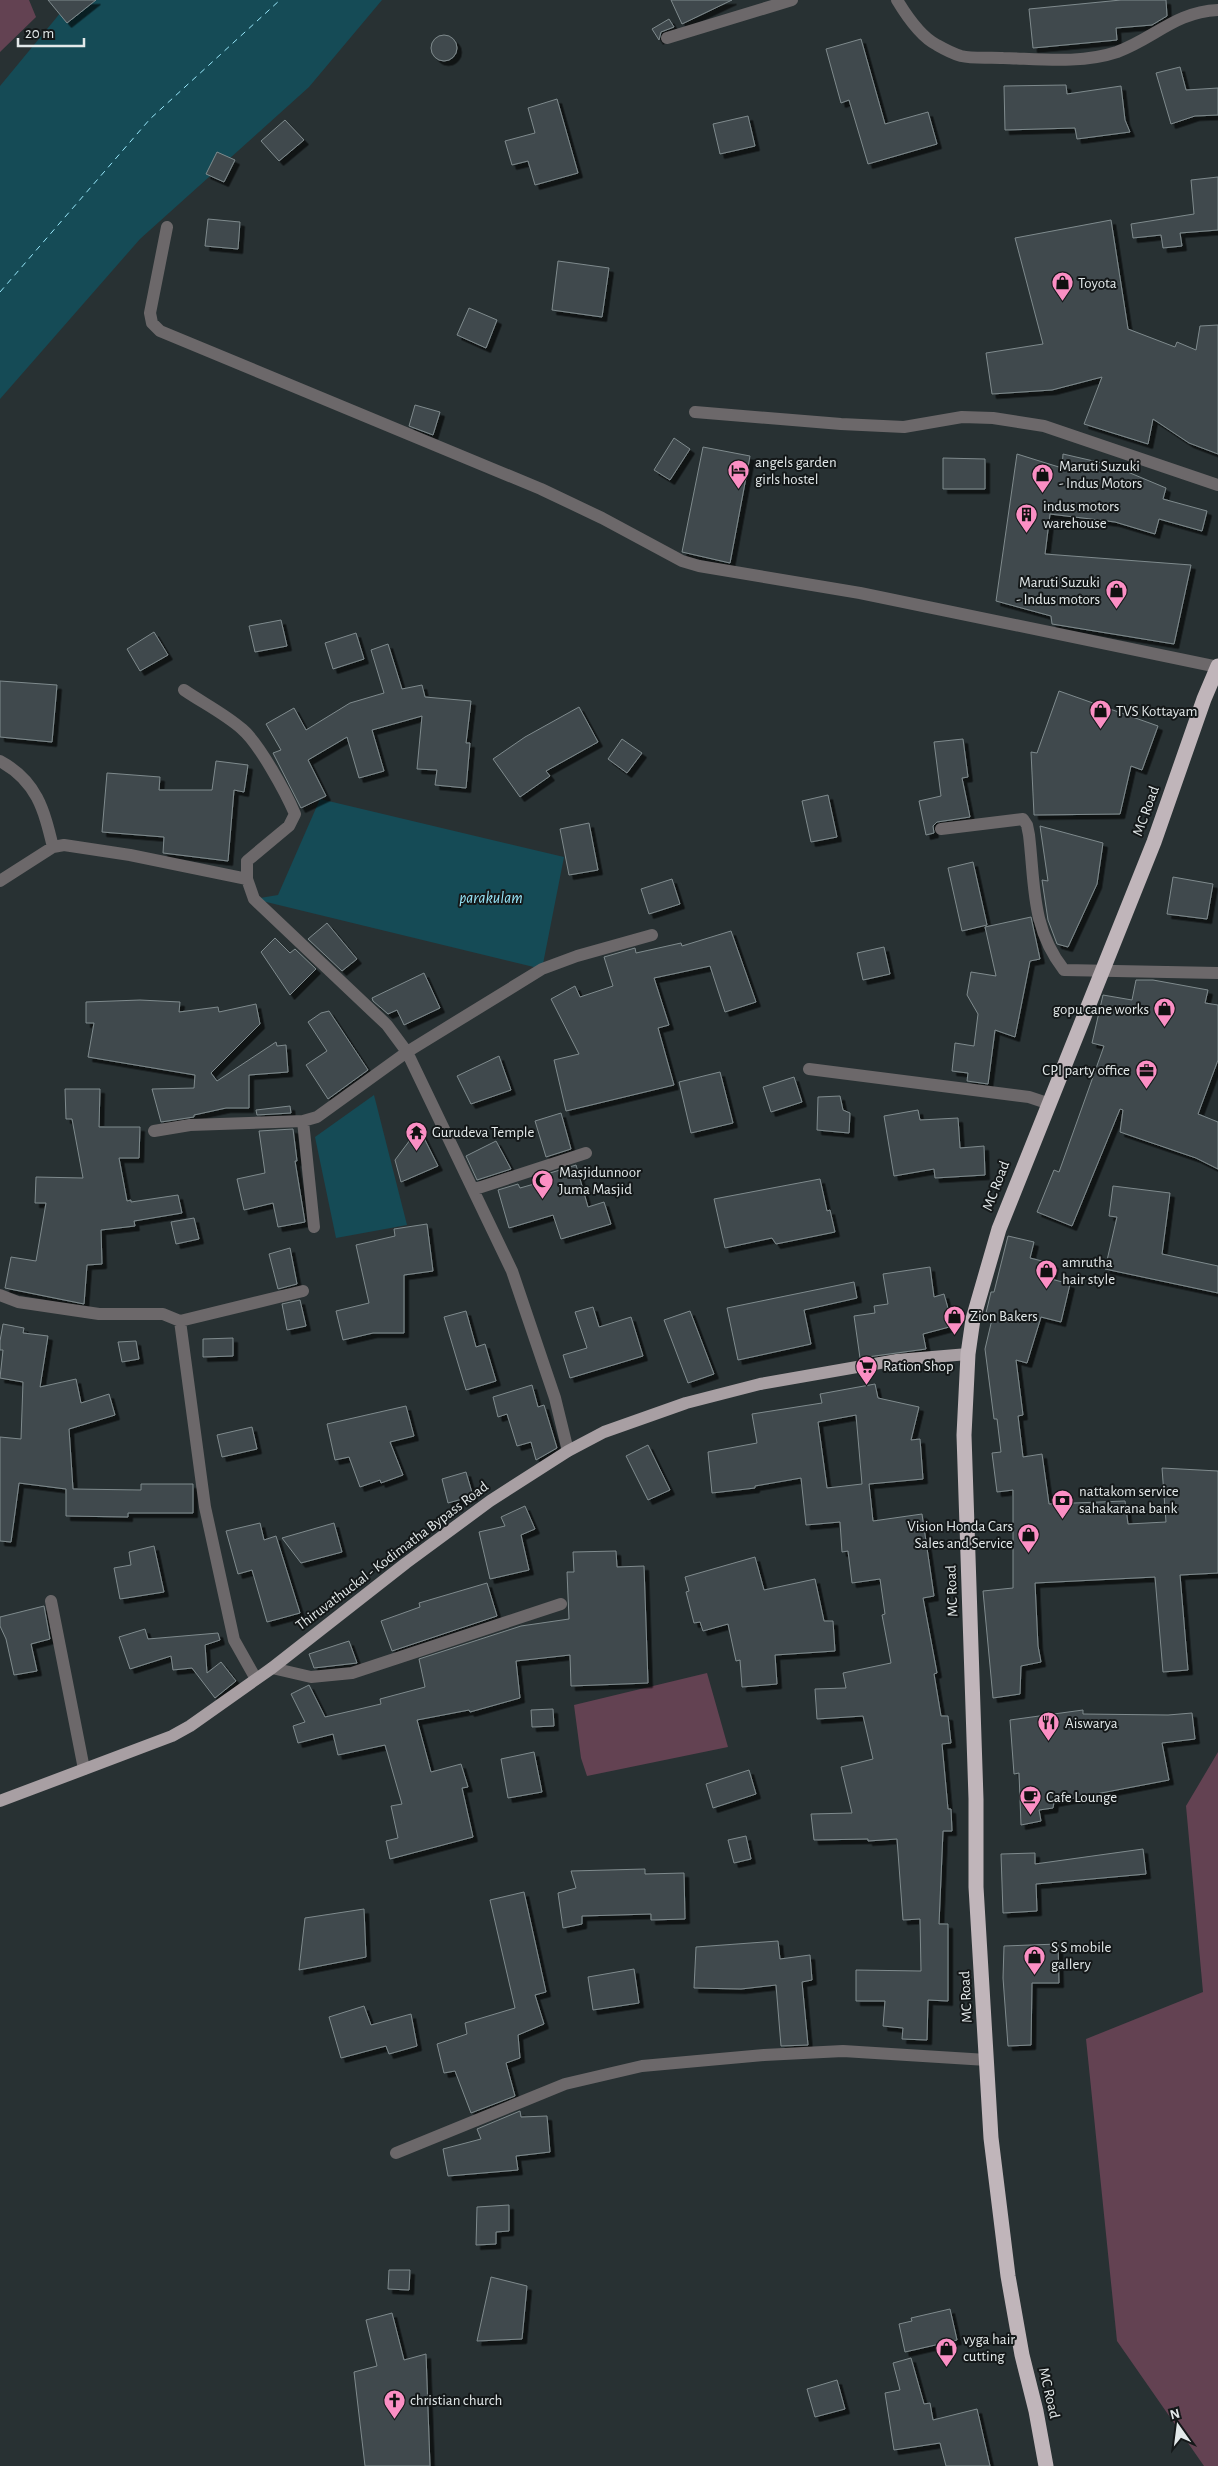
<svg xmlns="http://www.w3.org/2000/svg" width="1218" height="2466" font-family="'Alegreya Sans',sans-serif">
<defs>
<filter id="shadow"><feDropShadow dx="4.5" dy="4.5" stdDeviation="0" flood-color="#0009"/></filter>
</defs>
<rect width="100%" height="100%" fill="#283133"/>
<path fill="#634252" d="M0 0H29L36 17 0 52Z
M707 1673 728 1747 587 1776 581 1758 574 1705Z
M1218 1752V2466H1204L1117 2341 1086 2039 1203 1992 1186 1806Z"/>
<path fill="#154b56" d="M71 0H382L309 87 140 239 0 399V86Z
M320 799 564 857 542 969 254 899 278 895Z
M374 1095 407 1225 336 1238 315 1137Z"/>
<g fill="none" stroke-linecap="round" stroke-linejoin="round">
<path stroke="#98e7fa" stroke-width="1" stroke-dasharray="6 5" stroke-linecap="butt" d="M0 292 150 119 280 0"/>
</g>
<path fill="#404a4d" stroke="#7f8a8d" fill-rule="evenodd" filter="url(#shadow)" d="M48 0H96L67 23Z
M671 0H732L682 24Z
M1121 0H1166L1167 16 1152 25 1116 28 1117 40 1033 48 1029 9Z
M669 19 674 27 661 32 659 40 652 29Z
M431 48a13 13 0 1 1 26 0a13 13 0 1 1-26 0Z
M861 39 885 124 928 112 937 144 868 164 849 100 841 103 826 49Z
M1180 67 1186 90 1218 88V115L1195 116 1171 124 1156 73Z
M1066 85 1067 94 1121 86 1125 120 1130 132 1077 139 1075 128 1005 130 1004 86Z
M557 99 578 173 535 185 528 161 512 165 505 141 535 133 528 108Z
M748 116 755 146 720 154 713 124Z
M285 120 304 140 279 161 261 141Z
M217 152 235 160 224 182 206 174Z
M1218 177V230L1180 233 1182 246 1163 248 1161 235 1133 238 1131 224 1194 214 1191 180Z
M208 219 240 222 238 249 205 246Z
M1111 220 1128 329 1175 347 1177 342 1196 350 1200 326 1218 325V454L1189 443 1153 419 1148 444 1084 424 1102 377 1052 390 992 394 986 353 1043 344 1015 238Z
M558 261 609 268 602 317 552 310Z
M469 308 497 320 486 348 457 335Z
M415 405 440 412 433 435 409 426Z
M674 438 690 449 670 480 654 470Z
M703 447 750 456 730 563 682 552Z
M1017 454 1062 468 1063 454 1111 465 1166 488 1163 499 1207 511 1202 531 1159 519 1155 534 1115 522 1050 514 1045 554 1191 565 1174 644 1052 624 1051 616 996 601Z
M943 458 985 459V489H943Z
M281 620 287 646 255 652 249 626Z
M154 632 168 655 140 671 127 649Z
M356 633 364 659 333 669 325 643Z
M388 644 402 689 422 685 425 697 471 701 466 743H470L466 788 435 785 437 770 417 769 422 716 372 730 384 771 359 778 347 737 308 760 326 796 301 808 273 753 281 750 266 724 294 708 306 730 350 703 384 693 371 650Z
M0 681 57 685 52 742 0 737Z
M1059 691 1158 726 1142 770 1131 766 1120 814 1034 815 1031 752 1037 753Z
M579 707 598 742 546 771 550 776 520 797 493 759 525 737Z
M622 739 642 753 627 773 608 759Z
M963 739 968 777 962 778 970 817 937 822 933 826 934 833 926 835 919 801 941 796 934 742Z
M216 761 248 765 244 792 234 790 228 861 163 853 164 837 102 832 107 773 160 777 159 790H212Z
M828 795 837 837 811 842 802 801Z
M589 823 598 870 569 875 560 829Z
M1040 826 1103 843 1097 884 1068 947 1057 944 1048 920 1042 880 1048 881Z
M973 862 987 925 962 931 948 868Z
M1173 877 1213 884 1207 919 1167 914Z
M672 879 680 904 649 914 641 889Z
M1031 917 1040 959 1030 961 1015 1037 995 1030 988 1084 967 1081 968 1073 952 1071 955 1043 974 1046 978 1014 967 995 971 972 996 976 985 927Z
M327 923 357 959 342 971 308 939Z
M731 931 756 1002 725 1012 710 966 654 978 669 1025 658 1028 674 1085 566 1111 554 1060 579 1054 551 999 575 986 580 997 613 986 604 957 635 948 636 953 681 943 682 946Z
M275 938 290 953 295 949 316 969 290 995 261 952Z
M884 947 890 974 863 980 857 953Z
M424 973 440 1008 404 1025 397 1010 388 1014 373 1001 372 998Z
M1136 980H1153L1208 990 1205 1003 1218 1005V1060L1198 1114 1218 1122V1169L1196 1158 1120 1132 1123 1110 1120 1109 1072 1226 1037 1212 1054 1170 1059 1172 1104 1046 1092 1043 1103 995 1132 1000Z
M140 1000 180 1002 179 1012 218 1007 219 1012 256 1004 260 1024 211 1073 217 1081 276 1042 277 1046 286 1045 288 1072 249 1075V1108H226L194 1115V1117L161 1122 152 1089 194 1088 195 1075 88 1057 94 1023H86V1002Z
M329 1011 368 1070 328 1099 306 1065 327 1051 308 1022 321 1013Z
M499 1056 511 1090 471 1104 457 1076Z
M720 1072 733 1123 691 1133 679 1082Z
M794 1077 802 1102 771 1112 763 1087Z
M65 1089H100L99 1127H140L139 1158H119L127 1201 131 1200V1202L178 1195 182 1213 134 1221 135 1226 101 1230 102 1264 87 1265 84 1304 5 1288 11 1257 36 1261 46 1203H35L36 1177 83 1178 72 1119H66Z
M840 1096 843 1110 850 1113 849 1133 817 1130 818 1097Z
M290 1106 291 1113 257 1115 256 1110Z
M918 1110 920 1120 958 1118 960 1148 984 1146 985 1175 935 1178 934 1169 894 1176 884 1116Z
M561 1113 571 1149 546 1157 535 1121Z
M419 1128 438 1166 401 1182 395 1160Z
M293 1129 297 1161H295L305 1222 278 1227 273 1203 244 1210 237 1179 265 1173 259 1131Z
M496 1141 511 1169 477 1180 466 1156Z
M576 1165 588 1207 604 1202 611 1224 561 1239 553 1215 509 1228 498 1190 518 1184 520 1188 552 1179 550 1173Z
M820 1179 827 1211 830 1210 835 1232 776 1244 772 1238 725 1248 714 1199Z
M1113 1186 1170 1193 1162 1254 1218 1266V1293L1105 1269 1117 1217 1109 1216Z
M194 1218 199 1239 176 1244 171 1222Z
M427 1224 433 1271 404 1275V1333H373L343 1340 336 1311 369 1303 356 1245 395 1236 394 1229Z
M1008 1236 1034 1242 1030 1258 1054 1264 1051 1279 1070 1284 1061 1322 1041 1317 1027 1363 1016 1360 1023 1415 1018 1416 1023 1457 1042 1454 1049 1504 1125 1501 1128 1524 1166 1522 1162 1468 1218 1471V1573L1180 1575 1188 1670 1163 1672 1155 1577 1035 1583 1038 1646 1041 1662 1021 1666 1020 1694 993 1698 983 1591 1013 1588V1490L997 1492 992 1453 1001 1452 997 1419H994L985 1349 993 1315 985 1317 991 1292H994Z
M290 1248 297 1284 278 1289 269 1254Z
M930 1267 934 1297 944 1294 953 1326 923 1334 926 1349 860 1358 854 1316 875 1313 874 1306 888 1304 883 1274Z
M854 1282 857 1298 804 1310 811 1344 738 1360 727 1308Z
M300 1300 306 1326 287 1330 282 1304Z
M593 1307 599 1327 631 1317 643 1356 570 1378 563 1355 587 1348 575 1312Z
M466 1311 476 1347 485 1344 496 1381 466 1390 444 1317Z
M690 1311 714 1374 688 1383 664 1320Z
M3 1324 24 1328 23 1333 48 1336 40 1387 76 1379 81 1403 109 1394 115 1415 69 1429 73 1489 141 1490V1484H193V1513H128V1517L66 1516V1489L19 1483 11 1542 0 1541V1437L21 1439 23 1382 0 1378 3 1350H0V1341Z
M233 1338V1356L203 1357V1339Z
M136 1341 139 1359 122 1362 118 1342Z
M875 1384 878 1398 919 1407 911 1440 920 1439 923 1479 869 1484 873 1521 922 1514 934 1596 923 1598 937 1673 934 1674 941 1716H948L951 1743 942 1744 948 1809H951L952 1831H943L939 1924H948V2001L928 2000 927 2040 902 2039 903 2028 883 2026 885 2001H856V1970L921 1971 920 1919 903 1920 897 1839 868 1841V1839L814 1840 811 1814 852 1813 841 1767 873 1759 863 1716 817 1719 815 1689 846 1688 843 1673 891 1663 882 1615 885 1614 880 1579 852 1583 848 1551 842 1552 840 1522 806 1525 801 1478 755 1486V1488L712 1493 708 1452 757 1443 752 1414 822 1403 820 1394ZM856 1415 862 1484 827 1488 818 1422Z
M532 1385 538 1407 544 1405 557 1448 536 1460 531 1442 517 1446 507 1414 498 1417 493 1397Z
M406 1406 414 1436 390 1442 403 1475 381 1483 380 1480 360 1487 349 1457 335 1460 327 1424Z
M252 1427 257 1449 222 1457 217 1435Z
M648 1445 670 1490 648 1500 626 1456Z
M466 1472 473 1496 448 1503 442 1479Z
M525 1506 535 1529 521 1535 529 1570 490 1579 479 1532 505 1526 501 1517Z
M260 1523 264 1540 276 1536 300 1613 267 1622 252 1570 238 1574 226 1531Z
M334 1523 342 1552 301 1563 282 1538Z
M154 1546 164 1592 120 1599 114 1568 131 1565 129 1552Z
M616 1551 617 1567 644 1566 648 1683 571 1686 570 1655 516 1661 520 1698 470 1712 469 1710 417 1720 431 1772 461 1764 468 1787 462 1788 473 1837 390 1859 386 1841 398 1838 391 1806 402 1804 385 1745 338 1755 333 1734 298 1743 293 1726 305 1722 291 1694 309 1685 325 1717 381 1704 380 1699 425 1687 419 1659 521 1626 569 1619 567 1572H574L573 1552Z
M755 1557 764 1590 815 1579 824 1621H833L835 1651 775 1655 777 1684 742 1687 740 1660 736 1661 728 1624 703 1631 700 1622 694 1623 686 1592 689 1591 685 1577Z
M487 1583 497 1616 392 1651 381 1621 420 1607 419 1603Z
M44 1606 50 1639 31 1644 37 1671 14 1675 6 1639 0 1626V1617Z
M145 1629 148 1639 218 1633 220 1640 205 1645 207 1673 221 1662 236 1681 215 1698 192 1668 173 1670 171 1656 130 1669 119 1637Z
M349 1641 357 1663 314 1668 309 1654Z
M553 1709 554 1726 532 1727 531 1710Z
M1083 1710V1714L1168 1715 1192 1713 1195 1739 1162 1743 1169 1780 1054 1802 1053 1808 1039 1810 1041 1821 1021 1825 1019 1773 1014 1774 1010 1720Z
M534 1752 542 1792 508 1798 501 1759Z
M749 1770 756 1794 713 1808 706 1784Z
M746 1836 751 1859 734 1863 728 1840Z
M1143 1849 1146 1874 1036 1884 1037 1911 1003 1913 1001 1854 1035 1853V1864Z
M645 1869V1874L684 1873 685 1919 651 1920V1914L582 1916V1924L563 1928 558 1893 576 1888 571 1871Z
M524 1892 546 1992 535 1995 544 2024 518 2035 520 2058 506 2063 515 2096 471 2113 455 2071 444 2073 437 2044 467 2034 465 2023 515 2008 490 1900Z
M364 1909 366 1957 299 1970 305 1918Z
M778 1941 780 1959 810 1955 812 1980 802 1982 808 2045 781 2046 776 1985 741 1989 694 1988 696 1947Z
M1058 1944 1059 1983H1032L1031 2045 1008 2046 1003 1978 1004 1946Z
M634 1969 639 2003 593 2010 588 1977Z
M364 2006 371 2025 411 2014 417 2046 389 2054 386 2046 341 2058 329 2017Z
M520 2111 521 2117 547 2116 550 2152 516 2156 518 2170 448 2176 443 2149 481 2139 477 2129Z
M509 2205V2231L496 2232V2244L476 2245 477 2207Z
M389 2270H410L409 2290 388 2289Z
M491 2277 527 2286 522 2339 477 2341Z
M950 2309 957 2340 905 2352 899 2324 912 2321 911 2318Z
M392 2313 404 2360 426 2354 430 2466H365L354 2372 377 2366 366 2320Z
M911 2358 924 2404 930 2403 933 2420 977 2409 990 2466H946L940 2443 894 2450 885 2393 900 2390 893 2363Z
M837 2380 845 2409 815 2417 807 2389Z"/>
<g fill="none" stroke-linecap="round" stroke-linejoin="round">
<path stroke="#6c686a" stroke-width="12" d="M897 0C906 15 921 37 937 45 944 49 954 54 961 56 974 59 990 57 1003 58 1040 59 1081 64 1117 52 1155 38 1175 12 1218 10
M667 38 792 0
M167 227 150 313 152 323 160 331 541 489 602 518 682 561 699 566 860 593 1218 667
M695 412 841 424 904 427 962 417 993 418 1044 426 1218 485
M184 690C203 703 225 714 242 729 259 743 286 793 295 814L289 826 247 861V879L254 899 387 1025 407 1052 512 1271 555 1398 568 1451
M0 761C37 781 44 810 53 847
M941 829 1023 819 1027 825 1029 835C1035 885 1031 928 1064 970L1218 973
M0 881 53 847 64 845 130 855 247 879
M809 1069 1029 1097 1047 1103
M303 1121 314 1227
M154 1131 190 1125 303 1121 317 1117 407 1052 542 969 577 956 652 935
M475 1189 586 1153
M0 1295 18 1302 99 1314H163L180 1321 303 1291
M180 1321 205 1507 234 1640 256 1679
M51 1601 84 1769
M272 1668 311 1677 352 1673 561 1604
M396 2153 565 2084 642 2066 764 2055 843 2051 987 2060"/>
<path stroke="#a89fa3" stroke-width="12" d="M0 1801 172 1736 190 1726 272 1668 406 1563 490 1501 568 1451 604 1432 686 1403 760 1384 897 1360 968 1354"/>
<path stroke="#c0b5ba" stroke-width="15" d="M1046 2466 1036 2411 1022 2355 1008 2276 991 2138 976 1887V1799L964 1435 968 1354 973 1319 999 1229 1154 842 1204 699 1218 666"/>
</g>
<defs>
<symbol id="shop-pin" viewBox="-11 -11 22 30"><path d="M0 17L-7.5 6A9.5 9.5 0 1 1 7.5 6Z" fill="#fb8fc4" stroke="#141819"/><path d="M-5-2.5h2.3a2.7 3.5 0 0 1 5.4 0H5L5.5 6h-11ZM-1.5-2.5h3a1.5 2.3 0 0 0-3 0Z" fill="#111"/></symbol>
<symbol id="hotel-pin" viewBox="-11 -11 22 30"><path d="M0 17L-7.5 6A9.5 9.5 0 1 1 7.5 6Z" fill="#fb8fc4" stroke="#141819"/><path d="M-6-4.5h1.5V1H6V5H4.5V3h-9V5H-6ZM-4 0a1.8 1.8 0 1 1 3.6 0ZM.5 0V-2.5h3Q6-2.5 6 0Z" fill="#111"/></symbol>
<symbol id="building-pin" viewBox="-11 -11 22 30"><path d="M0 17L-7.5 6A9.5 9.5 0 1 1 7.5 6Z" fill="#fb8fc4" stroke="#141819"/><path d="M-4-6H4V6H1V3H-1V6H-4ZM-2.5-4.3h1.7v1.8h-1.7ZM.8-4.3h1.7v1.8H.8ZM-2.5-1h1.7V.8h-1.7ZM.8-1h1.7V.8H.8Z" fill="#111"/></symbol>
<symbol id="office-pin" viewBox="-11 -11 22 30"><path d="M0 17L-7.5 6A9.5 9.5 0 1 1 7.5 6Z" fill="#fb8fc4" stroke="#141819"/><path d="M-6-3h4V-5.5h4V-3h4V5H-6ZM-1-4.5V-3h2v-1.5ZM-6 0V1H6V0Z" fill="#111"/></symbol>
<symbol id="temple-pin" viewBox="-11 -11 22 30"><path d="M0 17L-7.5 6A9.5 9.5 0 1 1 7.5 6Z" fill="#fb8fc4" stroke="#141819"/><path d="M0-6L5-2H3V0L6.5 2.5H4V6H1.5V3h-3V6H-4V2.5H-6.5L-3 0V-2H-5Z" fill="#111"/></symbol>
<symbol id="mosque-pin" viewBox="-11 -11 22 30"><path d="M0 17L-7.5 6A9.5 9.5 0 1 1 7.5 6Z" fill="#fb8fc4" stroke="#141819"/><path d="M3.5-4.9A6 6 0 1 0 3.5 4.9A5 5 0 1 1 3.5-4.9Z" fill="#111"/></symbol>
<symbol id="supermarket-pin" viewBox="-11 -11 22 30"><path d="M0 17L-7.5 6A9.5 9.5 0 1 1 7.5 6Z" fill="#fb8fc4" stroke="#141819"/><path d="M-6-5.5h2.5l.6 2H6L4.5 2H-2.5L-4.4-4H-6ZM-1.5 3.2a1.3 1.3 0 1 0 .1 0ZM3 3.2a1.3 1.3 0 1 0 .1 0Z" fill="#111"/></symbol>
<symbol id="bank-pin" viewBox="-11 -11 22 30"><path d="M0 17L-7.5 6A9.5 9.5 0 1 1 7.5 6Z" fill="#fb8fc4" stroke="#141819"/><path d="M-6-4H6V4H-6ZM0-2.3a2.3 2.3 0 1 0 0 4.6a2.3 2.3 0 1 0 0-4.6Z" fill="#111"/></symbol>
<symbol id="restaurant-pin" viewBox="-11 -11 22 30"><path d="M0 17L-7.5 6A9.5 9.5 0 1 1 7.5 6Z" fill="#fb8fc4" stroke="#141819"/><path d="M-5-6h1v4h1v-4h1v4h1v-4h1v5L-1.5 .5V6h-2V.5L-5-1ZM5-6V6H3V1.5H1.5Q1.5-4 5-6Z" fill="#111"/></symbol>
<symbol id="cafe-pin" viewBox="-11 -11 22 30"><path d="M0 17L-7.5 6A9.5 9.5 0 1 1 7.5 6Z" fill="#fb8fc4" stroke="#141819"/><path d="M-5.5-4.5H6V0H3Q3 3.5 0 3.5H-2.5Q-5.5 3.5-5.5 0ZM3-3.2v2h1.7v-2ZM-6 4.5H4V6H-6Z" fill="#111"/></symbol>
<symbol id="church-pin" viewBox="-11 -11 22 30"><path d="M0 17L-7.5 6A9.5 9.5 0 1 1 7.5 6Z" fill="#fb8fc4" stroke="#141819"/><path d="M-1.2-6h2.4v3.5h3.3v2.4h-3.3V6h-2.4V-.1h-3.3v-2.4h3.3Z" fill="#111"/></symbol>
</defs>
<g fill-rule="evenodd">
<use href="#shop-pin" x="1050" y="270" width="25" height="34"/>
<use href="#hotel-pin" x="726" y="458" width="25" height="34"/>
<use href="#shop-pin" x="1030" y="462" width="25" height="34"/>
<use href="#building-pin" x="1014" y="502" width="25" height="34"/>
<use href="#shop-pin" x="1104" y="578" width="25" height="34"/>
<use href="#shop-pin" x="1088" y="698" width="25" height="34"/>
<use href="#shop-pin" x="1152" y="996" width="25" height="34"/>
<use href="#office-pin" x="1134" y="1058" width="25" height="34"/>
<use href="#temple-pin" x="404" y="1120" width="25" height="34"/>
<use href="#mosque-pin" x="530" y="1168" width="25" height="34"/>
<use href="#shop-pin" x="1034" y="1258" width="25" height="34"/>
<use href="#shop-pin" x="942" y="1304" width="25" height="34"/>
<use href="#supermarket-pin" x="854" y="1354" width="25" height="34"/>
<use href="#bank-pin" x="1050" y="1488" width="25" height="34"/>
<use href="#shop-pin" x="1016" y="1522" width="25" height="34"/>
<use href="#restaurant-pin" x="1036" y="1710" width="25" height="34"/>
<use href="#cafe-pin" x="1018" y="1784" width="25" height="34"/>
<use href="#shop-pin" x="1022" y="1944" width="25" height="34"/>
<use href="#shop-pin" x="934" y="2336" width="25" height="34"/>
<use href="#church-pin" x="382" y="2388" width="25" height="34"/>
</g>
<g text-anchor="middle" dominant-baseline="central" stroke-width="4" stroke-linejoin="round" paint-order="stroke">
<g font-size="15" fill="#e3e9ea" stroke="#141819" text-anchor="start">
<text x="1078" y="283">Toyota</text>
<text x="755" y="462">angels garden<tspan x="755" dy="17">girls hostel</tspan></text>
<text x="1059" y="466">Maruti Suzuki<tspan x="1059" dy="17">- Indus Motors</tspan></text>
<text x="1043" y="506">indus motors<tspan x="1043" dy="17">warehouse</tspan></text>
<text x="1100" y="582" text-anchor="end">Maruti Suzuki<tspan x="1100" dy="17">- Indus motors</tspan></text>
<text x="1116" y="711">TVS Kottayam</text>
<text x="1149" y="1009" text-anchor="end">gopu cane works</text>
<text x="1130" y="1070" text-anchor="end">CPI party office</text>
<text x="432" y="1132">Gurudeva Temple</text>
<text x="559" y="1172">Masjidunnoor<tspan x="559" dy="17">Juma Masjid</tspan></text>
<text x="1062" y="1262">amrutha<tspan x="1062" dy="17">hair style</tspan></text>
<text x="970" y="1316">Zion Bakers</text>
<text x="883" y="1366">Ration Shop</text>
<text x="1079" y="1491">nattakom service<tspan x="1079" dy="17">sahakarana bank</tspan></text>
<text x="1013" y="1526" text-anchor="end">Vision Honda Cars<tspan x="1013" dy="17">Sales and Service</tspan></text>
<text x="1065" y="1723">Aiswarya</text>
<text x="1046" y="1797">Cafe Lounge</text>
<text x="1051" y="1947">S S mobile<tspan x="1051" dy="17">gallery</tspan></text>
<text x="963" y="2339">vyga hair<tspan x="963" dy="17">cutting</tspan></text>
<text x="410" y="2400">christian church</text>
</g>
<g font-size="15" fill="#e3e9ea" stroke="#141819">
<text transform="translate(1146 811) rotate(-70)">MC Road</text>
<text transform="translate(996 1186) rotate(-69)">MC Road</text>
<text transform="translate(392 1556) rotate(-37)">Thiruvathuckal - Kodimatha Bypass Road</text>
<text transform="translate(952 1591) rotate(-92)">MC Road</text>
<text transform="translate(966 1997) rotate(-93)">MC Road</text>
<text transform="translate(1049 2393) rotate(77)">MC Road</text>
</g>
<g font-size="16" font-style="italic" fill="#98e7fa" stroke="#141819">
<text x="491" y="898">parakulam</text>
</g>
</g>
<g transform="translate(1178 2426) rotate(346)" stroke="#141819" stroke-width="4" paint-order="stroke">
<path d="M0-4L9 19L0 12L-9 19Z" fill="#e3e9ea"/>
<text y="-8" font-size="14" font-weight="bold" text-anchor="middle" fill="#e3e9ea">N</text>
</g>
<path d="M18 38v8h66v-8" fill="none" stroke="#e3e9ea" stroke-width="2.5"/>
<text x="25" y="38" font-size="15" fill="#e3e9ea" stroke="#141819" stroke-width="4" paint-order="stroke">20 m</text>
</svg>
